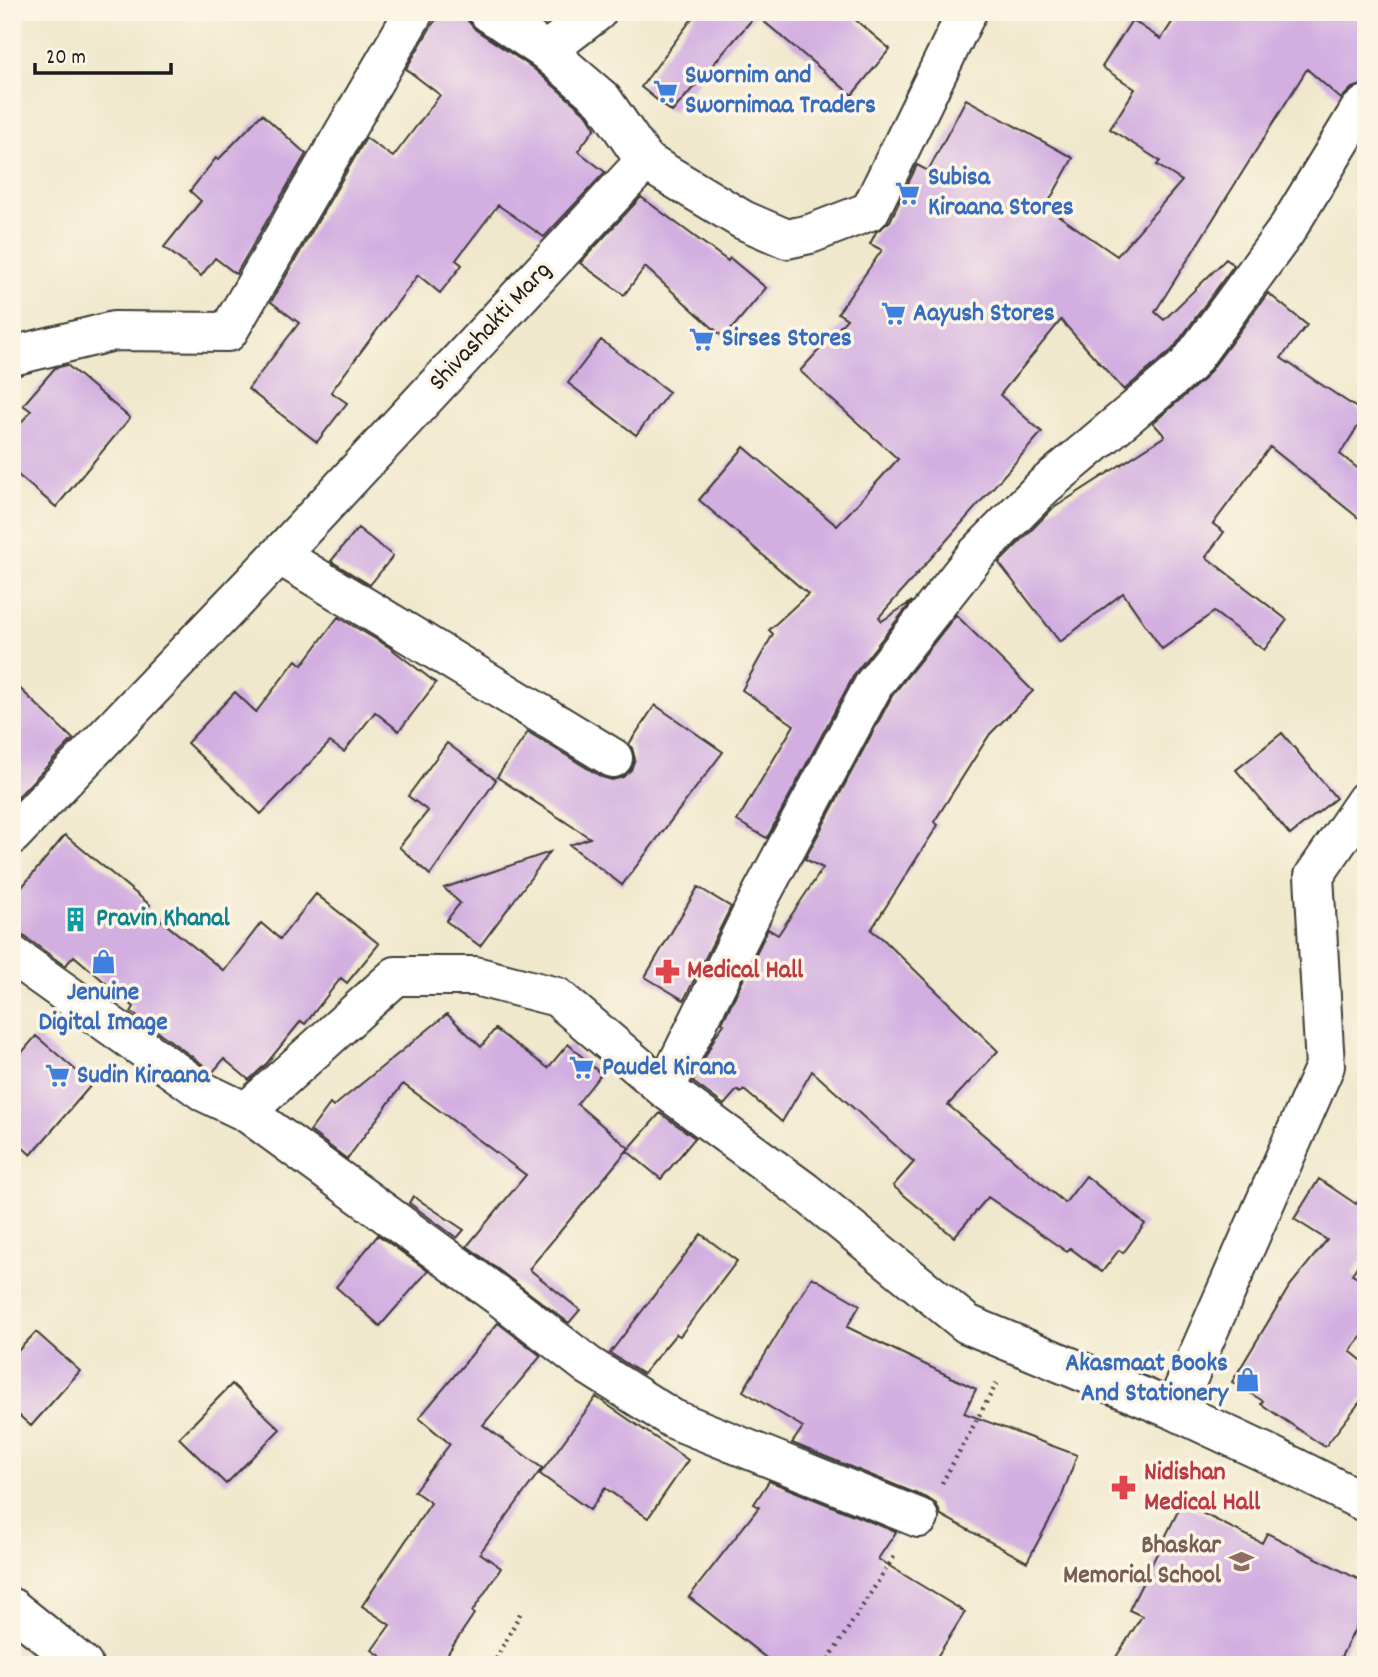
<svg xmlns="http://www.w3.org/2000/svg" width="1378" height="1677" font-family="Dekko,sans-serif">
<rect width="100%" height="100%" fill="#fcf5e5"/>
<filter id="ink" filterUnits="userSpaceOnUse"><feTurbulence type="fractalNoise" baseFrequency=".0143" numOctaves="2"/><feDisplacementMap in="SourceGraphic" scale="14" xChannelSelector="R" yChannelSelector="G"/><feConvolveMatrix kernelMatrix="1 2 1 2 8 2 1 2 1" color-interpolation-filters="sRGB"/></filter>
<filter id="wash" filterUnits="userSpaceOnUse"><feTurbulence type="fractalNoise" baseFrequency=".00686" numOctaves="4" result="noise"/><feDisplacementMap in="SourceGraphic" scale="28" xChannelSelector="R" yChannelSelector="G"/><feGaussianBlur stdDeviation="1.57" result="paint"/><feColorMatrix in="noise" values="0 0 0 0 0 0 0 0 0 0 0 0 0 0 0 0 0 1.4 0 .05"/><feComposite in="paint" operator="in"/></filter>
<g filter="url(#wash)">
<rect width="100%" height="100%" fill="#f0e8cc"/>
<g id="blocks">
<path fill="#d2aee1" d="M442 12H460L476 30 533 68 587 115 595 128 578 151 605 172 544 237 498 205 456 260 462 265 440 293 418 275 331 392 347 403 317 442 248 389 299 323 271 302 366 138 393 157 440 95 406 69 432 25Z
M697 12H846L890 49 852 95 756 15 672 112 641 87Z
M1179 12H1366V84L1352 88 1341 99 1307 69 1155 312 1164 320 1226 259 1234 265 1172 350 1124 390 1061 320 1000 395 1042 432 879 617 882 621 912 601 855 673 767 838 737 821 794 725 742 690 773 634 769 630 808 594 699 500 744 447 837 526 898 459 800 371 847 319 838 313 882 250 870 244 876 232 890 221 917 165 928 171 966 99 1073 158 1046 207 1117 256 1182 181 1157 165 1160 161 1110 129 1135 89 1102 67 1132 20 1161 39Z
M262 114 306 154 236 274 215 258 201 276 164 247 201 201 190 191 216 158 218 160Z
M641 197 728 261 730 258 766 288 724 338 645 267 624 295 580 263Z
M1268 293 1307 325 1281 358 1366 414 1340 454 1366 475V524L1270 447 1213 524 1224 532 1206 557 1287 620 1264 650 1214 612 1162 649 1123 593 1060 642 999 563 1052 509 1165 436 1153 423 1205 378Z
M601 340 669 392 636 435 568 383Z
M67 365 130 418 56 507 12 470V433L31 411 23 405 55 368Z
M358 528 393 556 370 585 331 561Z
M956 615 1033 691 990 734 934 822 938 825 871 930 883 939 998 1051 948 1105 1065 1203 1086 1176 1145 1224 1123 1253 1119 1250 1102 1272 1070 1248 1067 1252 988 1197 954 1237 893 1186 914 1162 812 1071 782 1122 744 1090 741 1093 737 1090 724 1105 693 1082 716 1035 724 1024 722 1023 768 929 778 935 823 868 805 859 892 696Z
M338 617 389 647 436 683 399 731 375 712 344 752 330 742 261 814 187 743 235 692 256 712 296 660 302 665Z
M12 681 73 739 12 803Z
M655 705 723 752 622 885 570 845 590 838 497 777 528 732 602 777 612 780 623 777 631 770 635 759 632 748 629 744Z
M1282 733 1336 798 1290 835 1236 770Z
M447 743 496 780 430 875 399 847 428 811 408 796Z
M65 835 150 905 147 909 224 971 261 923 280 939 316 894 379 944 347 983 341 978 305 1024 301 1021 267 1063 249 1080 224 1059 213 1072 131 1012 134 1007 74 956 65 966 25 937 12 932V899Z
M550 852 480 946 446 921 460 903 444 888Z
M698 887 731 907 684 1000 645 977Z
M447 1014 481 1047 495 1029 548 1068 568 1044 601 1074 577 1104 629 1148 529 1269 580 1310 569 1323 467 1246 526 1175 432 1105 403 1084 347 1159 310 1131 330 1104 333 1107Z
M36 1036 92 1084 31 1155 12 1138V1064Z
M660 1113 695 1138 661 1179 627 1151Z
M1319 1179 1356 1204 1366 1192V1266L1360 1262 1352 1274 1366 1285V1331L1350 1351 1366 1364V1394L1325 1447 1261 1404 1263 1401 1232 1382 1289 1287 1327 1240 1294 1219Z
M413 1196 464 1230 457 1238 409 1203Z
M701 1234 737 1261 680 1336 676 1334 643 1374 610 1353Z
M378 1235 428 1271 380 1326 336 1287Z
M812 1277 860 1305 847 1327 976 1389 964 1413 1077 1455 1060 1501 1027 1562 941 1515 936 1504 927 1498 792 1443 803 1427 743 1391Z
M498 1323 541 1356 483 1425 542 1468 480 1553 501 1568 472 1612 474 1614 440 1665H393L372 1650 390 1625 362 1606 431 1503 414 1491 450 1444 419 1418Z
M36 1332 80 1371 31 1426 12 1409V1357Z
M232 1384 280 1429 226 1484 179 1438Z
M596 1397 688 1460 648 1518 605 1488 590 1510 540 1474Z
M769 1481 896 1532 878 1559 965 1612 932 1665H775L689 1597 759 1507 754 1504Z
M1182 1503 1262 1543 1267 1533 1366 1583V1607L1337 1665H1111L1142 1616 1129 1610Z"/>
</g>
</g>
<g filter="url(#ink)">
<use href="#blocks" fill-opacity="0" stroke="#3c3b36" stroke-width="2"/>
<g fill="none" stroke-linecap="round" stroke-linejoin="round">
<defs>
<path id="minor" d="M488 12 546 51 603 100 645 161
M546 51 597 12
M12 356 114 331 228 332 414 12
M279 555 613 758
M12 835 279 555 645 161 743 220 787 239 810 234 870 211 967 12
M12 955 204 1092 246 1112 396 976H475L557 997 665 1089 804 1191 967 1324 1174 1410 1270 1455 1366 1503
M665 1089 761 895 874 684 975 556 1044 486 1188 365 1286 231 1359 111 1366 105
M246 1112 500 1297 589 1366 673 1419 919 1518
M1174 1410 1325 1066 1314 876 1366 800
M12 1608 83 1665"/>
</defs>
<use href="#minor" stroke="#3c3b36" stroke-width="42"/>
<path stroke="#3c3b36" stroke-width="4.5" stroke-dasharray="2 5" stroke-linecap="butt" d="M942 1483 997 1383
M493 1665 522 1610
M825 1665 895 1555"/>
<use href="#minor" stroke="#fff" stroke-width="38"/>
</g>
</g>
<defs>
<symbol id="supermarket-bare" viewBox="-9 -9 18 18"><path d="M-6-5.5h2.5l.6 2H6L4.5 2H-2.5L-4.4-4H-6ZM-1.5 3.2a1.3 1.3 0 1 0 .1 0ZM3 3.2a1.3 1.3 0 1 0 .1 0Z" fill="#3f7fe0" stroke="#fcf5e5" stroke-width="2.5" paint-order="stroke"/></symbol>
<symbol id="building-bare" viewBox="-9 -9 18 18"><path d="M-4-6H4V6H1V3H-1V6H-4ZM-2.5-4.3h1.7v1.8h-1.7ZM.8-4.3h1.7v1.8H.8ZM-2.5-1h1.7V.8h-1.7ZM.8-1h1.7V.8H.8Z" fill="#0f9aa8" stroke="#fcf5e5" stroke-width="2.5" paint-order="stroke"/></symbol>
<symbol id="shop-bare" viewBox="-9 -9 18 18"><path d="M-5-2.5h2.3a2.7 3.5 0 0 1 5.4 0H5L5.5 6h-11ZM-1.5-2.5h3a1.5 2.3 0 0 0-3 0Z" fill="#3f7fe0" stroke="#fcf5e5" stroke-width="2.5" paint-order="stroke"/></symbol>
<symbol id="pharmacy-bare" viewBox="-9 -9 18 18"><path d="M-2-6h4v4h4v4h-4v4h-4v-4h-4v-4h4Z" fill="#e0444e" stroke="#fcf5e5" stroke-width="2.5" paint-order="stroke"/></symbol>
<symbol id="school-bare" viewBox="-9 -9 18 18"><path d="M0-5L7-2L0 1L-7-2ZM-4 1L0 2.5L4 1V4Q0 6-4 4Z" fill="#8d6e63" stroke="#fcf5e5" stroke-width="2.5" paint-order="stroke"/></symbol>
</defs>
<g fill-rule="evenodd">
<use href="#supermarket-bare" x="648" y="74" width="35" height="35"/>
<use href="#supermarket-bare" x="890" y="176" width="35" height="35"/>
<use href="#supermarket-bare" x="876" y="296" width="35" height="35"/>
<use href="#supermarket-bare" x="684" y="322" width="35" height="35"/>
<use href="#building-bare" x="58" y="902" width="35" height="35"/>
<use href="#shop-bare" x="86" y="944" width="35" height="35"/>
<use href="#pharmacy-bare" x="650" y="954" width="35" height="35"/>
<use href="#supermarket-bare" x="564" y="1050" width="35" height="35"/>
<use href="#supermarket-bare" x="40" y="1058" width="35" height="35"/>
<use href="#shop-bare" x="1230" y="1362" width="35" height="35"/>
<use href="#pharmacy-bare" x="1106" y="1470" width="35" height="35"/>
<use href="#school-bare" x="1224" y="1544" width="35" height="35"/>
</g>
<g text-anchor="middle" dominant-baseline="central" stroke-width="7" stroke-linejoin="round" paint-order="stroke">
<g font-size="26" font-weight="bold" fill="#366cbe" stroke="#fcf5e5" text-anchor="start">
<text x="685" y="76">Swornim and<tspan x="685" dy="30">Swornimaa Traders</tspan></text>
<text x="928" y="178">Subisa<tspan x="928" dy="30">Kiraana Stores</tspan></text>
<text x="913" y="314">Aayush Stores</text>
<text x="722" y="339">Sirses Stores</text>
<text x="103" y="993" text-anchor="middle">Jenuine<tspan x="103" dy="30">Digital Image</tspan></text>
<text x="602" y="1068">Paudel Kirana</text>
<text x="77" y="1076">Sudin Kiraana</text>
<text x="1228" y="1364" text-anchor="end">Akasmaat Books<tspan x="1228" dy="30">And Stationery</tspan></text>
</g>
<g font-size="26" fill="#1c1c1c" stroke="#fcf5e5">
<text transform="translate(491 327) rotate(-47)">Shivashakti Marg</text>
</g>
<g font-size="26" font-weight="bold" fill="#0d838f" stroke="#fcf5e5" text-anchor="start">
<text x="96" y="919">Pravin Khanal</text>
</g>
<g font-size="26" font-weight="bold" fill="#be3a42" stroke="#fcf5e5" text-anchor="start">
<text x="687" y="971">Medical Hall</text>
<text x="1144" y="1473">Nidishan<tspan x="1144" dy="30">Medical Hall</tspan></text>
</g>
<g font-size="26" font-weight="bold" fill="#785e54" stroke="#fcf5e5" text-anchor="end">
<text x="1221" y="1546">Bhaskar<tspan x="1221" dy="30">Memorial School</tspan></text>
</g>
</g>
<rect width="1378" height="1677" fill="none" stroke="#fcf5e5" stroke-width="42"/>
<path d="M35 63v10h136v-10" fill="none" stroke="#1c1c1c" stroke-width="3.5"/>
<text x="46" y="63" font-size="21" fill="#1c1c1c" stroke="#fcf5e5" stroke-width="5" paint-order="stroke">20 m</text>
</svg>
